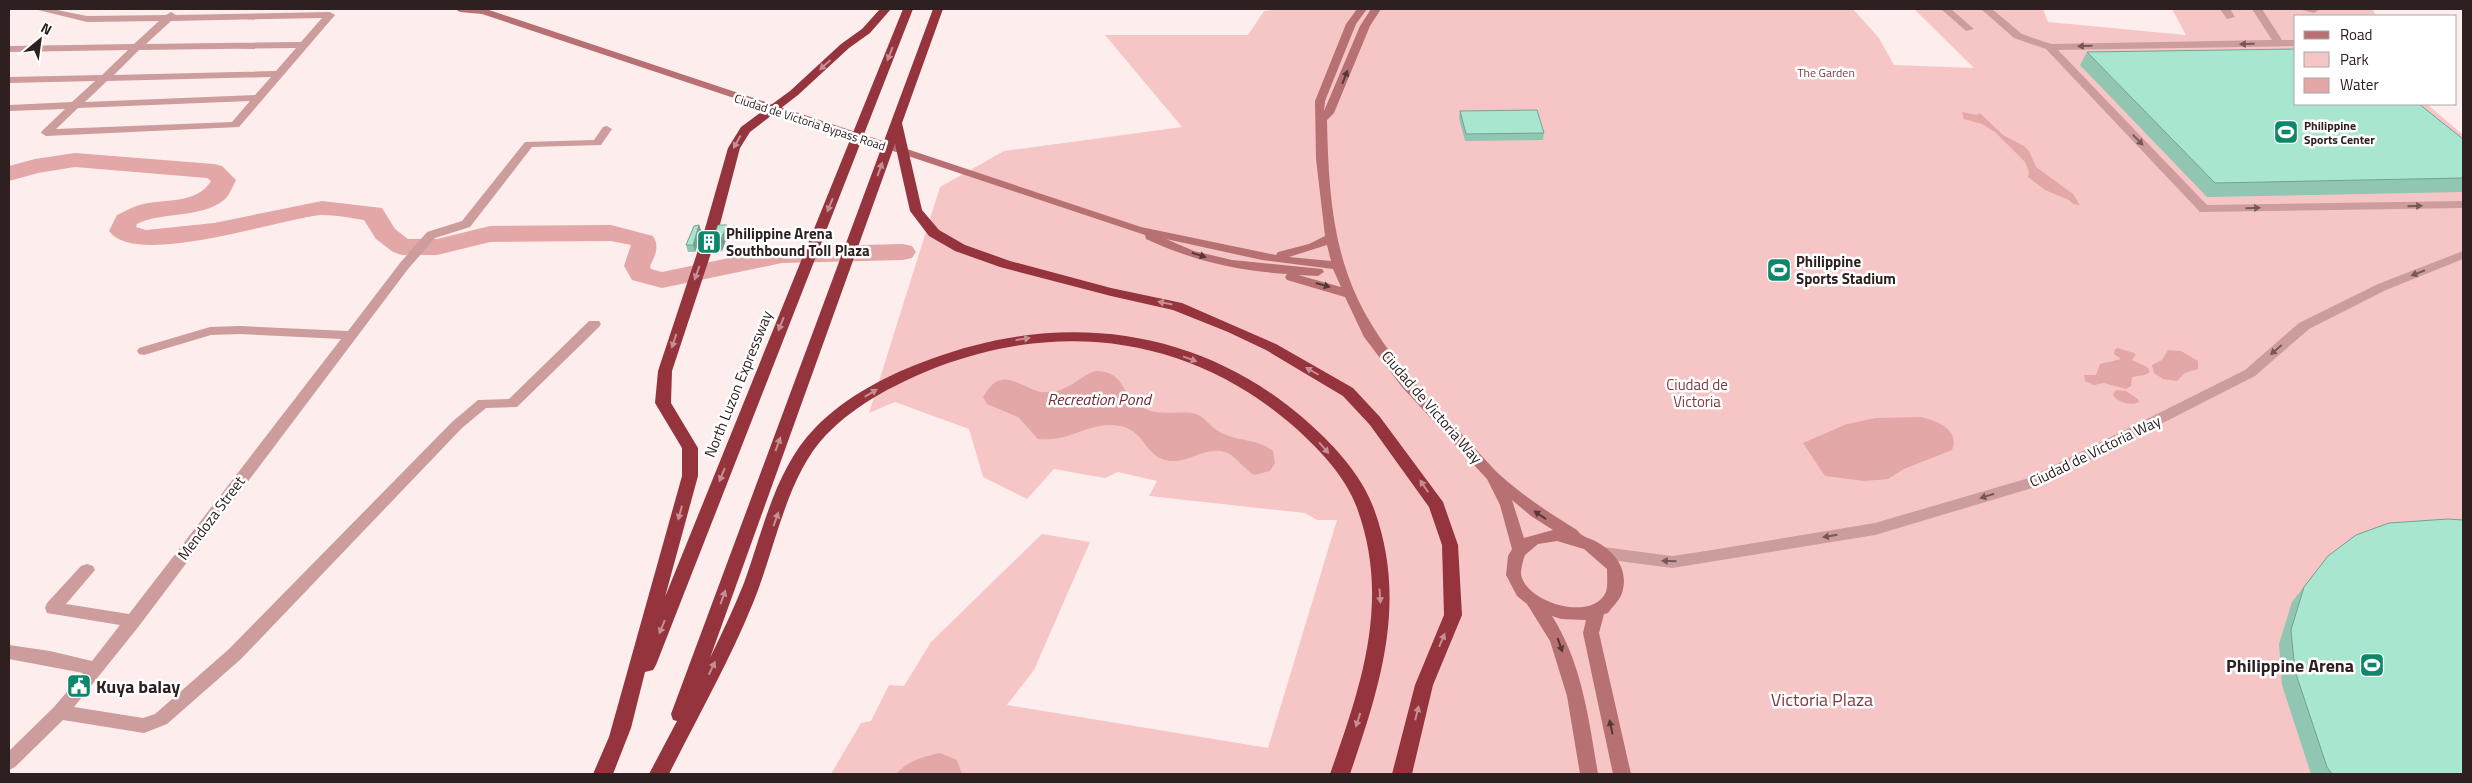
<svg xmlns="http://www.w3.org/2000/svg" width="2472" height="783" font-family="'Titillium Web',sans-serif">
<rect width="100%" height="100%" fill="#feeded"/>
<path fill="#f6c6c7" d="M1281 9H1853L1879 38 1894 65 1974 68 1914 9H2043L2048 22 2186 35 2172 9H2372L2377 16H2296V104H2427L2463 135V774H831L861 723 871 721 889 685 904 686 931 642 1042 534 1090 542 1034 670 1007 705 1268 748 1337 520H1317L1305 513 1149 496 1157 481 1118 472 1105 478 1054 469 1027 499 983 477 969 429 895 402 869 413 940 187 1004 151 1182 127 1105 35H1248L1264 11Z"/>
<path fill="#e3a7a8" d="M1962 112 1977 115 1980 113 2003 135 2024 146 2029 151 2036 167 2073 194 2080 205 2073 204 2069 200 2045 190 2028 177 2029 172 2025 162 1995 132 1982 124 1964 119Z
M2118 348 2134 353 2136 355 2132 360 2147 367 2150 372 2145 375 2132 377 2131 386 2126 389 2104 383 2094 385 2085 381 2084 375H2096L2100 364 2121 359 2114 354 2115 349Z
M2168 350 2181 351 2198 361V369L2185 373 2177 381 2163 379 2154 373 2152 365 2162 360Z
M1095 371C1128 371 1119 397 1143 408 1159 416 1175 411 1192 413 1205 415 1209 427 1220 432 1237 442 1257 438 1273 451L1275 463 1270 471 1254 475C1244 469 1235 455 1225 452 1203 445 1184 468 1162 459 1141 450 1144 425 1109 425 1082 426 1069 442 1038 439L1018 417 987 404 983 397C1000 367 1014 383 1037 391 1042 393 1051 392 1056 391 1071 388 1081 376 1095 371Z
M2116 390 2126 391 2139 400 2138 403C2129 405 2119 403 2113 395Z
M1921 417C1938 421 1960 430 1952 450L1904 469 1888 479 1865 481 1825 476 1803 443 1847 424 1876 418Z
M940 753 957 760 962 774H896C909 760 922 757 940 753Z"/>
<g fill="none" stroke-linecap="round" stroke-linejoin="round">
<path fill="#e3a7a8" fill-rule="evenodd" d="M75 153 214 164 222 166 236 180C233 186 229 196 224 200 200 219 163 211 137 224L136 227 146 230 214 223 322 201 382 208 395 229 408 239H437L490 226 611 225 653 236C660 246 655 256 650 266L651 269 662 272 782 247 903 244 912 246 916 252 912 258 903 260 782 263 662 288 632 280 624 266 631 245 611 241 490 242 437 255H402L393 252 376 239 364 220C351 218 336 215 322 215 281 218 136 269 109 231L117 215C126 211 134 206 143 204 166 199 197 204 211 181L207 178 75 167 38 173 9 181V166L35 159Z"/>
<path fill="#cd9c9c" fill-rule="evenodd" d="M34 9H52L87 16 166 15 171 12 176 15 330 12 335 15 239 127 46 136 41 133 42 131 65 109 9 111V105L72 102 95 81 9 83V77L102 75 128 50 9 52V46L134 44 159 21 87 22ZM322 18 301 42 146 44 171 21ZM296 48 276 71 114 75 139 50ZM271 77 255 95 85 102 107 81ZM250 101 232 122 56 129 78 108Z
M1941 9H1951L1974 29 1966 31Z
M1981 9H1992L2022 34 2051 44 2272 40 2252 9H2262L2282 40H2296V46L2058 50 2207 205 2463 201V208L2200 212 2046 49 2014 38Z
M2220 9H2230L2235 17 2227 19Z
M2298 9H2318L2319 10 2314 13Z
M607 126 612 129 601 145 532 147 470 227 435 238 408 269 139 626 74 707 143 718 155 714 229 649 452 422 478 400 509 399 589 321H599L601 324 599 327 517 407 486 408 462 428 241 659 167 724 144 733 63 720 15 767 9 770V751L54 707 83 673 9 659V645L50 651 92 661 120 625 53 614 47 613 45 608 47 603 81 566 87 564 93 566 95 570 66 604 129 614 341 339 240 334 211 335 144 355 139 354 137 351 139 348 210 327 240 326 348 331 400 263 427 232 462 221 525 142 594 140 603 127Z
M2463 251V259L2386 290 2309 329 2255 376 2039 486 1875 535 1672 568 1603 559 1598 557 1595 553 1598 549 1603 547 1672 556 1706 551 1875 523 2029 478 2245 370 2299 323 2378 284Z"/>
<path fill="#b77173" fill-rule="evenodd" d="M455 9H486L1141 227 1276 255 1278 252 1309 244 1325 236 1316 159 1315 101 1346 24 1357 9H1367L1356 24 1325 101 1324 111 1360 26 1371 9H1381L1370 26 1334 113 1327 120C1328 167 1330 218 1344 263 1364 331 1412 381 1459 431 1473 445 1486 462 1500 475 1523 496 1551 514 1577 530 1581 537 1590 538 1597 542 1616 553 1629 570 1622 593 1620 600 1612 607 1608 613L1604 614 1599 633 1631 774H1613L1583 633 1586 620 1561 619 1552 616C1582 663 1589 720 1598 774H1580L1567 696 1550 641 1527 604 1517 596 1506 575 1508 556 1512 549 1500 505 1487 479 1402 387 1364 337 1345 297 1287 280 1285 277 1287 274C1237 271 1191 260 1146 239L1145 235 482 14 460 12ZM1166 239 1262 260 1333 269 1341 287 1298 275 1318 276 1324 272 1322 269 1232 260 1194 251ZM1327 245 1331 261 1289 257ZM1512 500 1531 516 1553 530 1524 538ZM1557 541 1584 549 1607 569C1607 575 1608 586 1606 592 1592 623 1525 602 1521 574 1521 568 1523 560 1525 555L1538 544Z"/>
<path fill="#95343d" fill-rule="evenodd" d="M880 9H891L870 33 849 48 798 95 750 132 740 148 718 232 672 371 671 403 698 448V476L665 597 903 9H913L656 665 653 670 645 672 631 728 613 774H593L609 737 682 476V448L655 403 658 371 704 232 728 148 741 127 790 91 841 44 862 29Z
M933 9H943L902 123 922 210 939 230 965 245 1010 261 1111 288 1182 303 1276 344 1353 388 1380 417 1443 502 1458 545 1462 615 1433 685 1412 774H1392L1415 685 1444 615 1442 545 1429 507 1370 425 1343 396 1266 350 1228 332 1173 310 1111 296 1000 267 955 251 929 236 910 211 895 144 710 658C722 633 734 608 744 583 763 531 775 469 815 428 846 396 889 374 931 359 1060 311 1195 326 1302 417 1331 442 1361 473 1374 509 1408 602 1380 686 1350 774H1330C1361 686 1391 601 1357 508 1345 475 1317 447 1291 424 1190 337 1063 320 940 366 899 382 857 403 826 435 786 477 775 550 753 603 729 662 697 718 669 774H649L677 721 673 720 671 714Z"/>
</g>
<path fill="#90c6b2" d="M2087 52 2463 139V192L2207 197 2080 65Z
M1460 111 1544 133 1543 140 1465 141 1459 118Z
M699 225 702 233 695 252H688L686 245Z
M729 232 722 251 713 252 711 244Z
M2328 556 2463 774H2311L2282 685 2279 644 2292 602Z"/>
<path fill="#76a191" d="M699 225 702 233 695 252 693 245Z
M727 225 729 232 722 251 719 244Z"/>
<path fill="#a8e6cf" stroke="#76a191" d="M2296 49V104H2419L2463 139V178L2215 183 2087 52Z
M1537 110 1544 133 1466 134 1460 111Z
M699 225 693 245H686L694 226Z
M718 225H727L719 244H711Z
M2448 519 2463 520V774H2332L2327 767 2295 671 2291 630 2304 587 2328 556 2356 535 2389 523Z"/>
<defs><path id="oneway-solid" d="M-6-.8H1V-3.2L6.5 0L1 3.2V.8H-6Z" transform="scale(1.25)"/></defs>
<g fill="#765858">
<use href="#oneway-solid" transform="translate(2247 44) rotate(179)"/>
<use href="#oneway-solid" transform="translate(2085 46) rotate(179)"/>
<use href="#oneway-solid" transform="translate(2138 140) rotate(46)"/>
<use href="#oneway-solid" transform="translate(2415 206) rotate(-1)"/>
<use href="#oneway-solid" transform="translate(2253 208) rotate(-1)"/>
<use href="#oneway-solid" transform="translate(2418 273) rotate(159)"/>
<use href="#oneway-solid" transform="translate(2276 350) rotate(139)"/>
<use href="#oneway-solid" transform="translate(1987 496) rotate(163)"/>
<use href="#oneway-solid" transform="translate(1830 536) rotate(171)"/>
<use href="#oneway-solid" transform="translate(1669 561) rotate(-178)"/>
</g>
<g fill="#c58f94">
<use href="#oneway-solid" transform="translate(890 54) rotate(111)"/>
<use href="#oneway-solid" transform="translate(825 65) rotate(138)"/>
<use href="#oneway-solid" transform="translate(737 142) rotate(119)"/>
<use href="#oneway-solid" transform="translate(880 169) rotate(-70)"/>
<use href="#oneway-solid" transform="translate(830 205) rotate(112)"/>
<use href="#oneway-solid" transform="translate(697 273) rotate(110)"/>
<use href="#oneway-solid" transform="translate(1165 303) rotate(-168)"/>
<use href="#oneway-solid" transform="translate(781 324) rotate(112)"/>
<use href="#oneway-solid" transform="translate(1023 339) rotate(-9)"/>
<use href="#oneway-solid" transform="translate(674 341) rotate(108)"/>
<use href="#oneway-solid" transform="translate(1190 359) rotate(20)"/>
<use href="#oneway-solid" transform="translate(1312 371) rotate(-150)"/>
<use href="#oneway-solid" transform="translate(871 393) rotate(-31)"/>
<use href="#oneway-solid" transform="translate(778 444) rotate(-70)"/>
<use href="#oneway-solid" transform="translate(1324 448) rotate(49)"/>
<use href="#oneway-solid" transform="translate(722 475) rotate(112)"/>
<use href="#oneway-solid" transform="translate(1424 486) rotate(-124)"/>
<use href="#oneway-solid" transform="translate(680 513) rotate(105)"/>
<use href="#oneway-solid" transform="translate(776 519) rotate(-70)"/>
<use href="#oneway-solid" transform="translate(1380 596) rotate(86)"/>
<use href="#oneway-solid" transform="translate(723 597) rotate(-70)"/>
<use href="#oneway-solid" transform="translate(662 627) rotate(112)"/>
<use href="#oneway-solid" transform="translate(1442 640) rotate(-67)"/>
<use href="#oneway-solid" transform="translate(712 668) rotate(-64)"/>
<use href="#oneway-solid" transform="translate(1417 713) rotate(-76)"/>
<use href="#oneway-solid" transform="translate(1358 720) rotate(108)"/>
</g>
<g fill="#573839">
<use href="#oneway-solid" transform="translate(1345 77) rotate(-68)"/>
<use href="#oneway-solid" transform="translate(1199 255) rotate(17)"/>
<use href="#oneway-solid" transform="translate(1323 285) rotate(16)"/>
<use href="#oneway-solid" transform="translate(1540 515) rotate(-146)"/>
<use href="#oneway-solid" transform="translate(1560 645) rotate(71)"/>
<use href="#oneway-solid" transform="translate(1611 727) rotate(-102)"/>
</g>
<defs>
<symbol id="stadium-square" viewBox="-11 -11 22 22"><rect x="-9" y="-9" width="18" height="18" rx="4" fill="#0c8769" stroke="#fff"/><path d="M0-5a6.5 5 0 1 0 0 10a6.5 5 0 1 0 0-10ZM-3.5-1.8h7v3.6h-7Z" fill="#fff"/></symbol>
<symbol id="building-square" viewBox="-11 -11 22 22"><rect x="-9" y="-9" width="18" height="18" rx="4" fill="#0c8769" stroke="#fff"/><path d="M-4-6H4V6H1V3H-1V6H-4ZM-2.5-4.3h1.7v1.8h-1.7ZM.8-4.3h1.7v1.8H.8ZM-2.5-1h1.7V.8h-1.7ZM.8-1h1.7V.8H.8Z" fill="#fff"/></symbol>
<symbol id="civic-square" viewBox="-11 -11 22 22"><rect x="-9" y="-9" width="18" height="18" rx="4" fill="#0c8769" stroke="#fff"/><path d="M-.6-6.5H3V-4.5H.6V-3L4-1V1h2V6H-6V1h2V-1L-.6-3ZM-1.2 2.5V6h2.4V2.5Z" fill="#fff"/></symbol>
</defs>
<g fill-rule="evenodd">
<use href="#stadium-square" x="2272" y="118" width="28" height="28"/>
<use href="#building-square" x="695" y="228" width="28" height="28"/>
<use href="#stadium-square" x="1765" y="256" width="28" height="28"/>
<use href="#stadium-square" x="2358" y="651" width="28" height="28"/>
<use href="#civic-square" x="65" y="672" width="28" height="28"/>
</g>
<g text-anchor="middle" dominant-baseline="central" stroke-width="5" stroke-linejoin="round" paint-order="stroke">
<g font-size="12" fill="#833a3f" stroke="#fff">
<text x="1826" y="72">The Garden</text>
</g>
<g font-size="12" fill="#2e2020" stroke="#fff">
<text transform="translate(810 122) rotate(18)">Ciudad de Victoria Bypass Road</text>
</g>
<g font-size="12" font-weight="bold" fill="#2e2020" stroke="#fff" text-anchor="start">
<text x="2304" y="125">Philippine<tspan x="2304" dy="14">Sports Center</tspan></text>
</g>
<g font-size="15" font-weight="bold" fill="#2e2020" stroke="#fff" text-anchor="start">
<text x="726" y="233">Philippine Arena<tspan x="726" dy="17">Southbound Toll Plaza</tspan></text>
<text x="1796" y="261">Philippine<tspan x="1796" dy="17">Sports Stadium</tspan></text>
</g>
<g font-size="15" fill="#2e2020" stroke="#fff">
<text transform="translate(738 384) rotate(-68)">North Luzon Expressway</text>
<text transform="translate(1432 407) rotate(49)">Ciudad de Victoria Way</text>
<text transform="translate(2095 451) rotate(-26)">Ciudad de Victoria Way</text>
<text transform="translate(211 518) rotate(-53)">Mendoza Street</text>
</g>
<g font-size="15" fill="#833a3f" stroke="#fff">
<text x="1697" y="384">Ciudad de<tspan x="1697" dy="17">Victoria</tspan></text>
</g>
<g font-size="16" font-style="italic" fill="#732c32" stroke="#fff">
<text x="1099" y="399">Recreation Pond</text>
</g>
<g font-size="18" font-weight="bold" fill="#2e2020" stroke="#fff" text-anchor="end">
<text x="2354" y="665">Philippine Arena</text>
<text x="96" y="686" text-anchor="start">Kuya balay</text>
</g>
<g font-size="18" fill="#833a3f" stroke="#fff">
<text x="1822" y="699">Victoria Plaza</text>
</g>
</g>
<rect width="2472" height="783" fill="none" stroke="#2e2020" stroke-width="20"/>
<rect x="2294" y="15" width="162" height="90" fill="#ffffff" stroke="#aba6a6"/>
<rect x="2304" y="31" width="25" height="8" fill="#b77173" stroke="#aba6a6"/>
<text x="2340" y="40" font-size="15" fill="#2e2020">Road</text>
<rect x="2304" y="52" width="25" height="15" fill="#f6c6c7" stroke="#aba6a6"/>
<text x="2340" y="65" font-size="15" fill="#2e2020">Park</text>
<rect x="2304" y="78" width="25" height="15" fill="#e3a7a8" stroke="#aba6a6"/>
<text x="2340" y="90" font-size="15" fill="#2e2020">Water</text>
<g transform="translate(40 40) rotate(29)" stroke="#ffffff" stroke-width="4" paint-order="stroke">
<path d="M0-4L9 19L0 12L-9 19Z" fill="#2e2020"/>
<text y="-8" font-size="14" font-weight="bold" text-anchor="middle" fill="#2e2020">N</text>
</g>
</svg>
